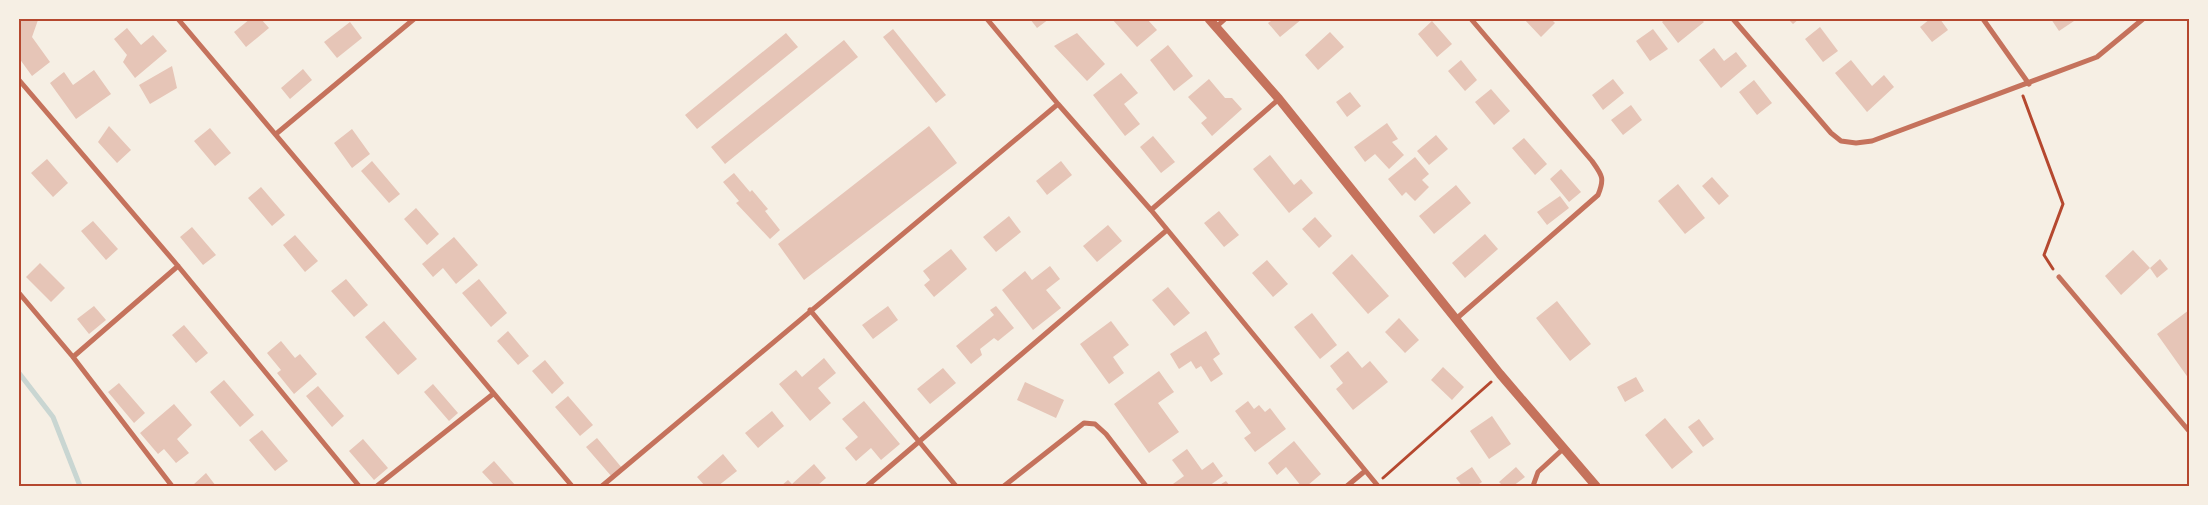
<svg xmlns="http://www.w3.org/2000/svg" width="2208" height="505" font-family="Ubuntu,sans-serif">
<rect width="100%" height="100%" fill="#f6efe4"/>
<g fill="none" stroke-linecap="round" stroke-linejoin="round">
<path stroke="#c9d6d2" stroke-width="5" d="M19 373 53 417 80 486"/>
</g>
<path fill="#e6c5b7" d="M19 19 38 20 32 37 50 62 32 76 19 58Z
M250 19H261L269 28 246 47 234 32Z
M1030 19H1049L1037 28Z
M1112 19H1147L1157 30 1137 47Z
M1274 19H1302L1280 37 1268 23Z
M1524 19H1551L1555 23 1541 37Z
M1665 19H1701L1704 22 1678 43 1662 22Z
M1788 19H1799L1793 24Z
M1930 19H1940L1948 30 1932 42 1920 27Z
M2051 19H2077L2059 31Z
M1432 21 1452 44 1437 57 1418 34Z
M350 22 362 38 337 58 324 42Z
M1820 27 1838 51 1823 62 1805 39Z
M127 28 141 45 153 35 167 51 135 78 123 62 127 55 114 39Z
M893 29 946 95 936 103 883 37Z
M1653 29 1668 49 1650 61 1636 41Z
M1330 32 1344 47 1318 70 1305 55Z
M786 33 798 47 697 129 685 115Z
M1077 33 1105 64 1087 81 1054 46Z
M844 40 858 57 725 164 711 147Z
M1168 45 1193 76 1174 91 1150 60Z
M1714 48 1724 61 1736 52 1747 66 1721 88 1699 60Z
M1461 60 1477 80 1465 91 1448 71Z
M1851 60 1872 86 1884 75 1894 87 1867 112 1835 73Z
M172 66 177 88 150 104 139 85Z
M303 69 312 80 290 99 281 88Z
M94 70 111 94 76 119 50 83 64 72 73 85Z
M1121 73 1138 93 1124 104 1140 124 1125 136 1093 95Z
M1209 79 1225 98H1232L1242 109 1212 136 1201 123 1207 118 1188 97Z
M1613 79 1624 93 1603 110 1592 95Z
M1754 80 1772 103 1757 115 1739 92Z
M1491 89 1510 111 1494 125 1475 102Z
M1350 92 1361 106 1347 117 1336 102Z
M1631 105 1642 120 1623 135 1611 120Z
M1387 123 1398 139 1392 142 1404 155 1389 169 1375 154 1365 162 1354 147Z
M109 126 131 150 117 163 98 142Z
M929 126 957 163 804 280 778 244Z
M210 128 231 153 215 166 194 141Z
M352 129 370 154 352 168 334 143Z
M1436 135 1448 149 1429 165 1417 151Z
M1153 136 1175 162 1161 173 1140 147Z
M1524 138 1547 164 1535 175 1512 148Z
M1270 155 1294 185 1301 179 1313 193 1289 213 1253 169Z
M1415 157 1429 174 1422 180 1429 187 1415 201 1406 192 1402 196 1388 179Z
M47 159 68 183 53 197 31 173Z
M372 161 400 194 389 203 361 171Z
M1061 161 1072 175 1047 195 1036 181Z
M1561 169 1581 192 1569 202 1550 179Z
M734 173 750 192 752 190 768 209 765 211 780 230 770 239 736 203 739 201 723 182Z
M1712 177 1729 196 1719 205 1702 186Z
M1678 184 1705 218 1685 234 1658 201Z
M1456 185 1471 203 1434 234 1419 216Z
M261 187 285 215 272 226 248 198Z
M1560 196 1569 208 1547 225 1537 212Z
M416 208 439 234 427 245 404 219Z
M1219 211 1239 235 1224 247 1204 223Z
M1009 216 1021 232 996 252 983 237Z
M1315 217 1332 236 1319 248 1302 229Z
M93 221 118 249 106 260 81 231Z
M1108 225 1122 241 1097 262 1083 246Z
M192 227 216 255 203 265 180 237Z
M1485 234 1498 249 1465 278 1452 263Z
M295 235 318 261 305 272 283 245Z
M454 237 478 265 456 284 443 268 433 277 422 264Z
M951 249 967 269 934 297 924 285 930 280 923 271Z
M2133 250 2150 268 2121 295 2105 276Z
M1352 254 1389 296 1368 314 1332 273Z
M2160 259 2168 269 2157 278 2150 268Z
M1267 260 1288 284 1273 297 1252 273Z
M40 263 65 288 51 302 26 277Z
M1050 266 1060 279 1046 290 1061 308 1033 330 1002 290 1025 271 1032 280Z
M346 279 368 305 354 317 331 291Z
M479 279 507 313 491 327 462 293Z
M1168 287 1190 313 1174 326 1152 300Z
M1557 301 1591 344 1570 361 1536 318Z
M94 306 106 320 89 334 77 319Z
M888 306 898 320 873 339 862 325Z
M996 306 1014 328 998 341 994 338 980 349 982 355 971 364 956 346 994 315 990 310Z
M2189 310V379L2157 334Z
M1312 313 1337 345 1320 359 1294 327Z
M1399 318 1419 340 1405 353 1385 332Z
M384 321 417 359 398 375 365 337Z
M1111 321 1129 345 1113 357 1124 373 1109 384 1080 344Z
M184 325 208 353 196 363 172 335Z
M508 331 529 356 518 365 497 341Z
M1206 331 1220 354 1213 359 1223 374 1211 382 1201 366 1196 369 1191 361 1179 369 1170 354Z
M281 341 295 358 300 354 317 374 294 394 277 373 281 370 267 353Z
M1348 351 1362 368 1370 361 1388 382 1353 410 1336 389 1343 383 1330 366Z
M824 358 836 373 818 388 831 403 810 421 779 384 796 370 802 377Z
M545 360 564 383 552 394 532 371Z
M1443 367 1464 387 1452 400 1431 380Z
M943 368 956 383 930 404 917 389Z
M1159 371 1174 392 1158 403 1179 432 1149 453 1114 404Z
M1636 377 1644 391 1625 402 1617 387Z
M224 380 254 415 240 427 210 392Z
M1025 382 1064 400 1056 418 1017 400Z
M119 383 145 413 134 423 108 392Z
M433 384 458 413 449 421 424 392Z
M318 386 344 416 332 427 306 396Z
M568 396 593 425 580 436 555 407Z
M864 401 900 444 881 460 871 448 856 461 845 448 858 437 842 419Z
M1248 401 1254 409 1259 405 1265 412 1270 408 1286 429 1255 452 1244 438 1251 433 1235 411Z
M174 404 192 425 177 439 189 453 176 463 164 449 158 454 140 433Z
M772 411 784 426 758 448 745 433Z
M1492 416 1511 444 1489 459 1470 431Z
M1665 418 1693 452 1672 469 1645 435Z
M1699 419 1714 439 1703 447 1688 427Z
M262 430 288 461 275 471 249 440Z
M597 438 622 468 612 477 586 447Z
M363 439 388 468 374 480 349 451Z
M1294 441 1321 474 1307 486H1301L1286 467 1277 475 1268 463Z
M1187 449 1202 470 1213 462 1223 476 1209 486H1174L1173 484 1184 476 1172 460Z
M723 454 737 471 718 486H705L697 477Z
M494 461 516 486H495L482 472Z
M814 464 826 478 817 486H781L788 480 792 484Z
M1472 467 1482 482 1476 486H1462L1456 478Z
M1516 467 1525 477 1513 486H1503L1499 482Z
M206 473 216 486H194L193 485Z
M1226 481 1230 486H1218Z"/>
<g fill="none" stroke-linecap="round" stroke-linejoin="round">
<path stroke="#b5482f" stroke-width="3" d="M2023 96 2063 204 2044 255 2053 269
M1383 478 1491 382"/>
<path stroke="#c5725c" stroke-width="5" d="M178 19 572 486
M987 19 1058 104 1151 210 1378 486
M1733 19 1831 133 1841 141 1856 143 1872 141 2097 57 2143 19
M1983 19 2029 84
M1216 27 1225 19
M19 80 178 266 359 486
M276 134 414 19
M1151 210 1279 99
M2059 277 2189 431
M19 293 73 357 172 486
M810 310 956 486
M1456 319 1598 195C1605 178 1602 175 1592 161L1471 19
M73 357 178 266
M377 486 493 394
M602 486 1058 104
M867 486 1167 230
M1004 486 1084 423 1095 424 1106 434 1146 486
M1347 486 1365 471
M1533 486 1538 472 1563 449"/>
<path stroke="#c5725c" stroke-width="9" d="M1209 19 1279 99 1500 374 1596 486"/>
</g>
<rect width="2208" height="505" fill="none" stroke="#f6efe4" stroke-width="40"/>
<rect x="20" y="20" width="2168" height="465" fill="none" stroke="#b5482f" stroke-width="2"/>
</svg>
